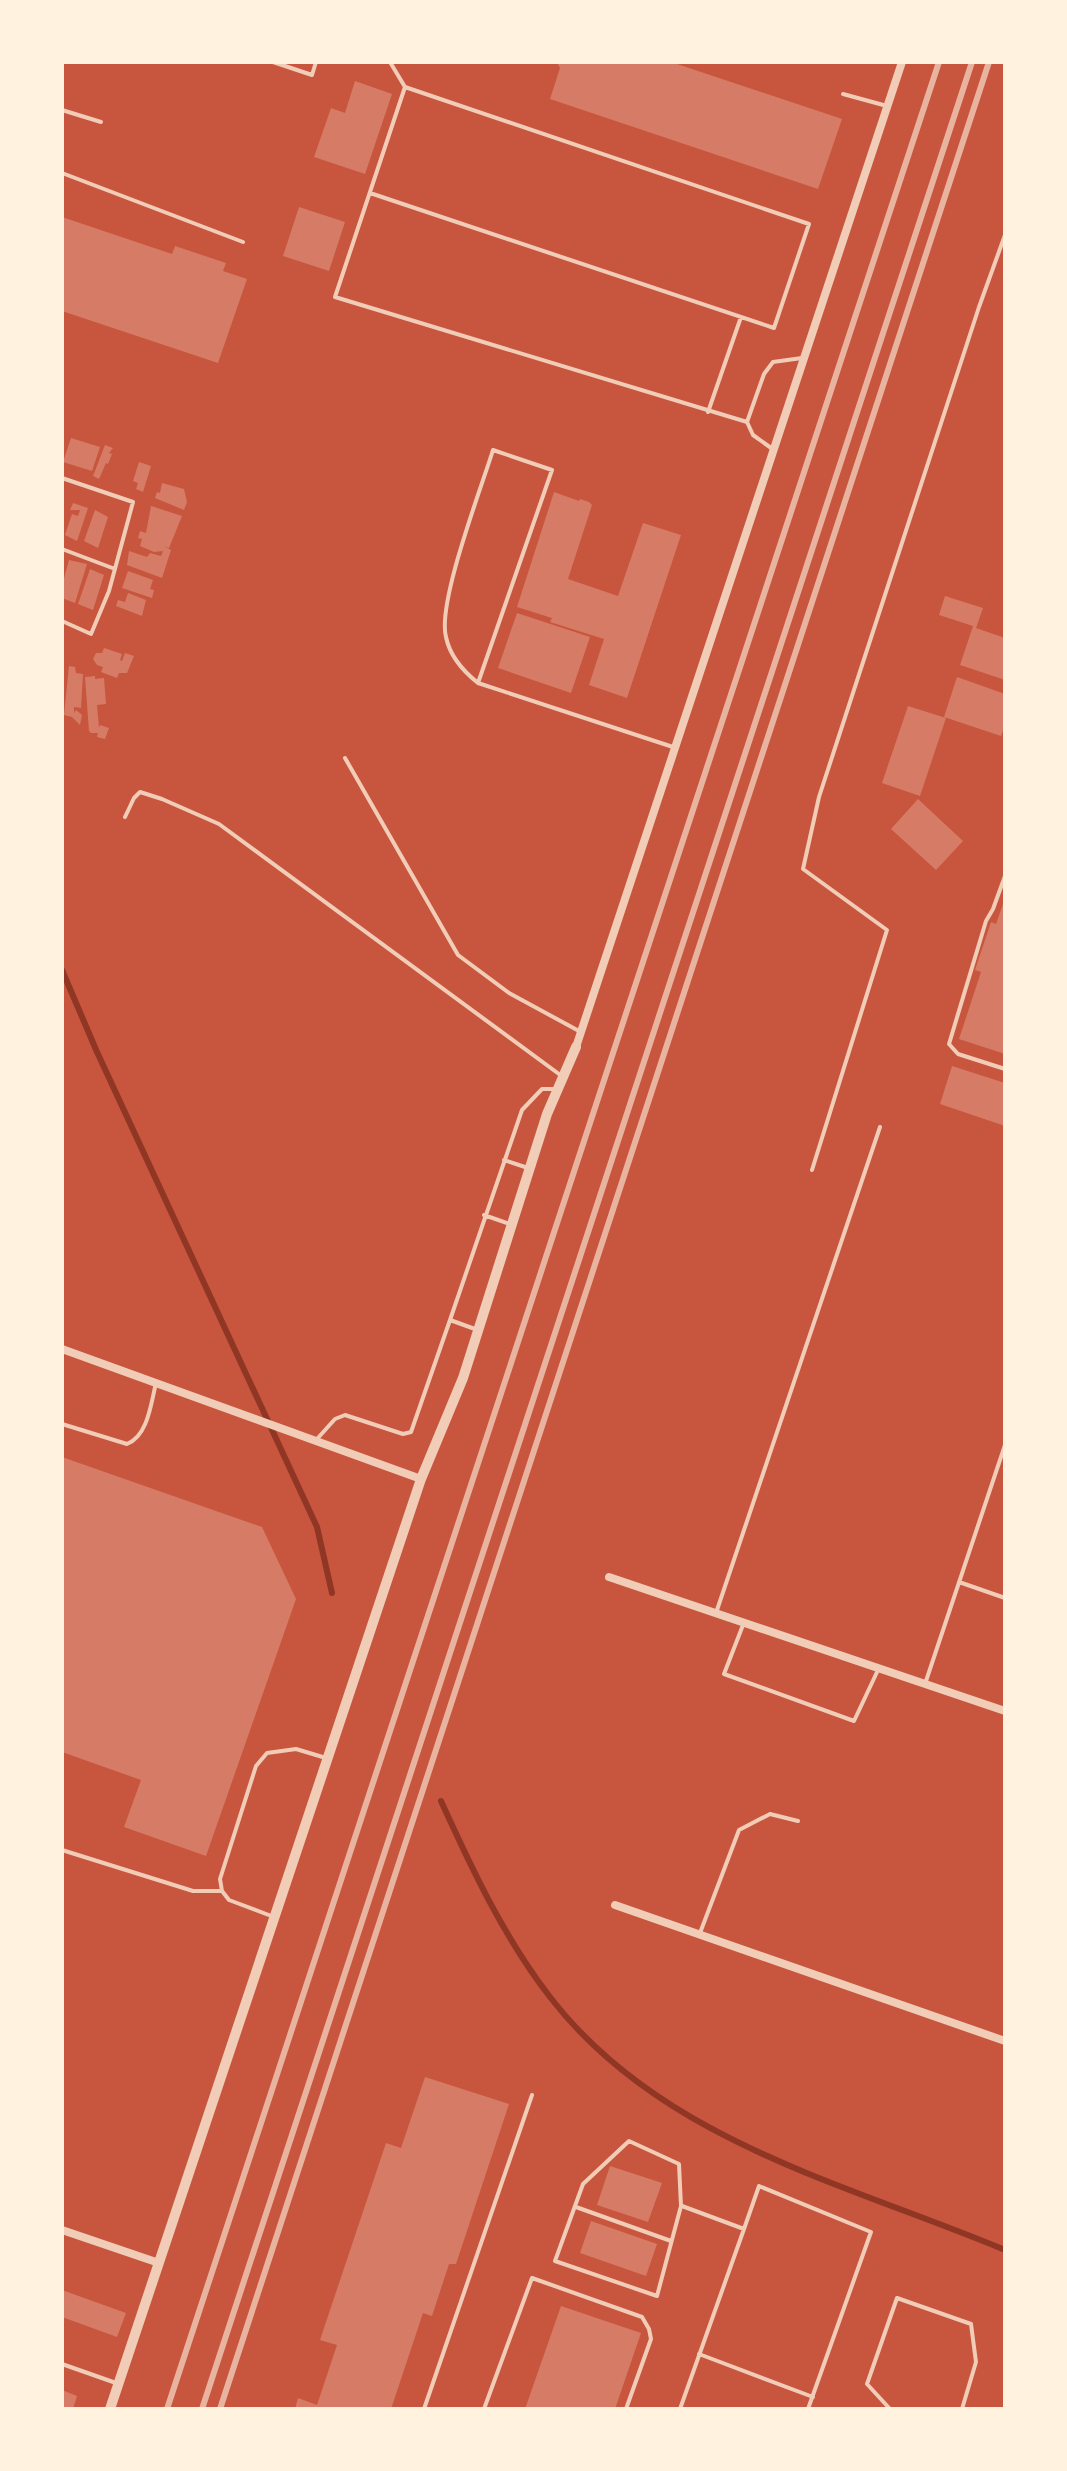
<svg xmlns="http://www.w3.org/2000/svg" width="1067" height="2471" font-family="Poppins,sans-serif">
<rect width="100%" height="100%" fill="#c8553d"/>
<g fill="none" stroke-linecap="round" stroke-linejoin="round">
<path stroke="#8f3625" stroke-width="6" d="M62 970 97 1052 317 1527 332 1593
M441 1801C472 1869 503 1936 550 1997 661 2141 845 2183 1005 2250"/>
</g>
<path fill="#d67c66" d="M557 62H671L842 119 818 189 550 99 560 68Z
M355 81 392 94 365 174 314 157 331 108 345 113Z
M299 207 345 222 329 271 283 256Z
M62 217 172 254 175 246 226 263 223 271 247 279 218 363 62 311Z
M71 438 100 447 92 471 63 462Z
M105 445 113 448 109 453 112 454 108 464 106 463 99 479 93 476Z
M139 462 151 466 143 492 136 489 138 483 133 481Z
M162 483 184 489 187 502 184 510 155 498 157 492 160 493Z
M554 492 579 501 580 499 589 502 592 505 568 579 618 596 643 523 681 535 627 698 589 685 604 639 550 622 552 618 517 607Z
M73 503 88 508 77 541 65 535 72 514 78 516 80 510H70Z
M151 506 182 516 169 548 164 546 171 550 162 578 127 565 129 551 147 557 150 553 161 556 163 551 154 552 140 546 142 539 138 538 140 531 146 533Z
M95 510 108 517 98 548 84 541Z
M69 560 87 564 75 603 62 598V586Z
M90 569 104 575 93 610 78 604Z
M128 571 153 580 150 589 154 590 152 598 122 588Z
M128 593 146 600 142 616 116 606 118 600 125 602Z
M945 596 983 608 976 628 1005 638V680L960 665 973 626 939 615Z
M517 613 590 637 571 693 498 668Z
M104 648 122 654 120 660 122 661 125 653 134 656 127 673H119L117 678 101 672 103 667 97 665 93 659 96 653H102Z
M69 666 75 667 76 673 83 674 81 708 74 707V713L76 710 82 715 80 725 72 717 64 715Z
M95 676V679L104 678 106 704 97 705 99 728 100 725 109 728 105 739 97 737 98 733H91L89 731 85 677Z
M957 677 1005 694V725L1001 736 944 717Z
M908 706 946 718 920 796 882 783Z
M918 799 963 841 936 870 891 829Z
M1005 898V1054L959 1039 981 972 975 970 991 922 996 924Z
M952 1066 1005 1083V1126L940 1104Z
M62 1457 262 1527 296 1599 206 1856 124 1827 141 1780 62 1752Z
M425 2077 509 2104 456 2264H449L432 2316 423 2313 391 2409H295L298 2398 317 2405 337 2345 320 2340 386 2143 401 2148Z
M610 2166 662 2183 648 2222 597 2205Z
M591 2221 657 2244 646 2276 580 2253Z
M62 2290 126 2313 117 2337 62 2317Z
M561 2306 641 2333 615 2409H525Z
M62 2390 77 2396 73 2409H62Z"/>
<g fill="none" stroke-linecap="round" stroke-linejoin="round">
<path stroke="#f1ccb7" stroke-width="4" d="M273 62 312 75 316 62
M390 62 405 87
M843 94 887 106
M62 110 101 122
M62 173 243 242
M370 193 774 328 809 224 405 87 335 297 747 422
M708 412 741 317
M774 450 753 435 747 422 764 374 773 362 802 358
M62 478 133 502 109 591 91 634 62 621
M62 549 115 569
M478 683 552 470 493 450C481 489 437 603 446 637 450 657 463 671 478 683L673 747
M345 758 458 955 509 993 579 1031
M125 817 134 798 140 792 162 799 219 824 563 1077
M1005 876 993 909 986 921 949 1044 958 1054 1005 1069
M504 1160 528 1168
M812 1170 887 930 803 869 819 797 979 307 1005 235
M484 1215 510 1224
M475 1329 450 1320 522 1110 542 1089H556
M62 1424 127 1444C148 1436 151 1403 156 1383
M317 1439 335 1419 345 1415 403 1434 411 1432 450 1320
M959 1582 1005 1598
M716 1613 880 1127
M743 1625 724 1674 854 1721 878 1670
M925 1684 1005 1445
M62 1850 193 1891H221
M274 1917 229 1900 222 1891 220 1879 256 1766 267 1753 296 1749 326 1758
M700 1933 739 1830 770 1814 798 1821
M629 2141 679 2164 681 2206 657 2296 555 2261 583 2184Z
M576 2207 671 2241
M744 2229 759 2186 871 2232 808 2409
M699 2354 813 2397
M62 2364 116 2383
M424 2409 532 2095
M484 2409 532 2278 642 2317 649 2329 651 2339 626 2409
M680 2409 744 2229 682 2206
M890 2409 867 2384 897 2298 971 2324 976 2362 962 2409"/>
<path stroke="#f1ccb7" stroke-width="8" d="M576 1047 902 62
M62 1349 421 1479
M609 1577 1005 1711
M615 1905 1005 2041
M62 2230 159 2263"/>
<path stroke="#f1ccb7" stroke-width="10" d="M110 2409 421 1479 463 1378 547 1114 576 1047"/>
<path stroke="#e9b49f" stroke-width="6" d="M167 2409 939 62
M202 2409 972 62
M220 2409 989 62"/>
</g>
<rect width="1067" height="2471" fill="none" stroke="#fff3e0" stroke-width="128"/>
</svg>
